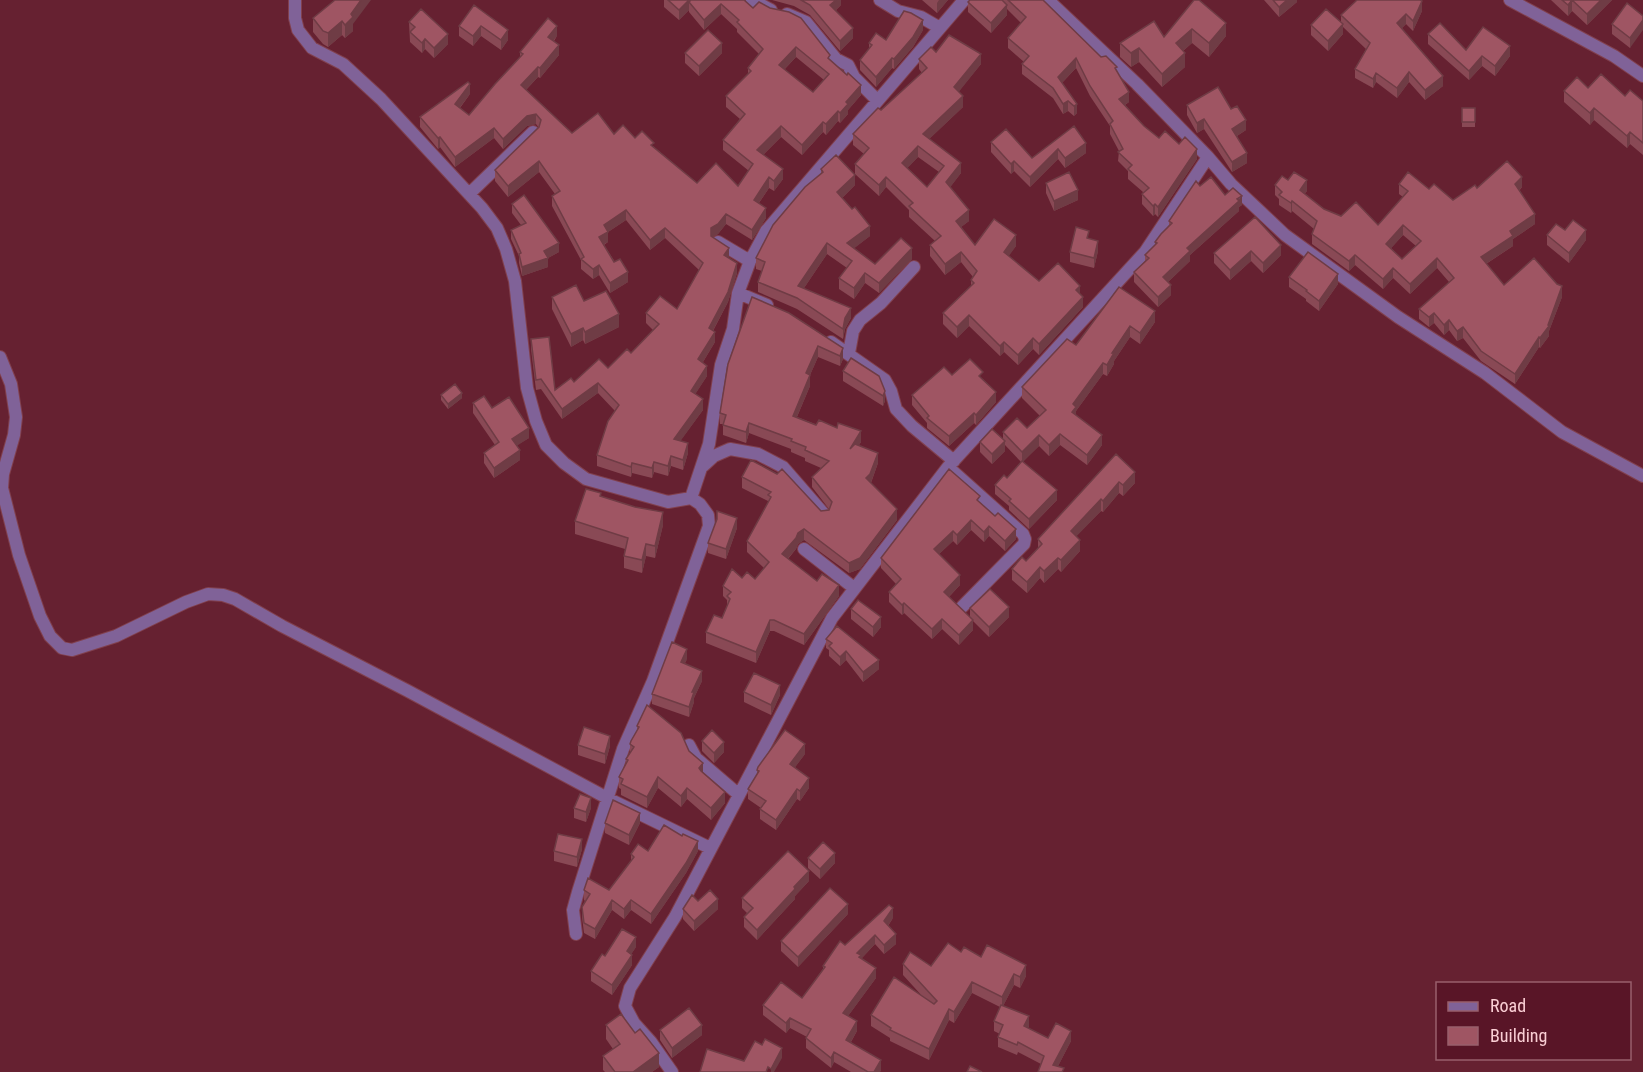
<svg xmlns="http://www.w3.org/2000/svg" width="1643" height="1072" font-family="'Roboto Condensed',sans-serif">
<rect width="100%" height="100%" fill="#662131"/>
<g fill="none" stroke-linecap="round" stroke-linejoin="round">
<defs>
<path id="minor" d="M295 0V18L298 30 312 48 343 64 381 99 482 208 497 228 506 249 515 281 527 388 536 421 546 445 564 463 586 479 668 502 691 498 700 504 708 515 709 526 653 681 623 749 578 892 573 910 576 934
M752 0 771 10
M880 0 898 11 921 17 940 28
M1048 0 1137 84 1208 157 1231 184 1285 235 1398 317 1485 373 1562 432 1643 476
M1510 0 1614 56 1643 76
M787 14 806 22 836 59 848 65 854 77 877 100
M469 194 533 132
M718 242 750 261
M738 293 767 305
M831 342 885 380 891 391 896 409 912 426 954 461
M849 353 853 331 860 320 881 303 914 267
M0 357 11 384 16 417 14 435 3 474 2 488 19 555 40 616 50 636 62 648 72 650 116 636 186 602 208 594 223 595 235 599 282 626 408 691 609 799 710 848
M703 466 714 456 730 449 758 454 783 467 824 514
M948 467 1023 534 1025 539 1024 544 962 607
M691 498 709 444 721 365 733 329 738 293 750 261 766 231 964 0
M804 549 854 588
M689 745 696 758 738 794
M672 1072 651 1042 634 1023 625 1006 630 988 675 917 832 618 948 467 1145 252 1208 157"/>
</defs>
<use href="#minor" stroke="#81404e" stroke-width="14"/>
<use href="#minor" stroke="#806298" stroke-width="12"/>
</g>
<path fill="#894955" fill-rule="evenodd" d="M664 0H744L753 8 830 61 861 95 848 110V114L840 123 838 121 826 135 823 132 802 155 781 137 763 155 783 179 774 191 769 188 759 203 766 218 752 240 726 224 718 234 713 237 729 258 737 273 728 302 713 331 715 342 703 362 707 376 695 394 703 410 680 441 688 453 683 470 671 466 668 476 654 472 652 478 632 473 631 477 597 466V455L615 411 598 393 562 419 541 389 536 390 531 349V339L555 390 574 382 608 368 631 353 653 330 646 323V313L677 309 699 270 665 238 650 250 626 220 608 232V242L604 245 628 282 610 293 599 275 593 279 581 269V260L552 206V196L555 194 539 172 508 197 495 181V170L539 128 536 124 527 126 503 149 494 138 455 167 440 147 438 149 420 127V117L470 94 460 108 469 115 520 57V52L557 36 554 41 559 55 540 78 538 77 526 90 572 133 614 134 635 138 654 147 697 183 738 186 749 171 723 150V140L740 119 726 107V96L748 74V68L759 54 737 32V29L721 14 704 30 689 12V10L679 20 664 7ZM796 57 824 80 813 92 784 70Z
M772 0H841V5L836 10 853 38 840 51 810 15 794 6Z
M922 0H948L937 13Z
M1003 0H1043L1117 72 1129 102 1125 105 1144 126 1159 138 1179 144 1197 159 1158 217 1155 214 1153 216 1142 204V194L1143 192 1128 179V171L1118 161 1119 151 1110 134V126L1090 96 1076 68 1062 83 1077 104V113L1074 116 1068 111 1063 114 1053 98 1022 74V64L1024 62 1008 48V38L1021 23 1007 9V15L991 33 968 12V2Z
M1194 0 1226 36 1209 57 1192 43 1183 51 1185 67 1162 87 1139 62 1131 67 1120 57V43L1164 37Z
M1264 0H1297V2L1279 17Z
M1551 0H1612L1587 25 1572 11 1568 16Z
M474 5 508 40 501 50 481 36 473 46 459 36V26Z
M1422 11 1413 31 1406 24 1402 28 1443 86 1425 100 1409 82 1397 98 1376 82 1373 88 1355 78V69L1366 49 1343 27V34L1328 51 1311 35V25L1341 22V15Z
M1643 16 1630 48 1612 34V24Z
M313 18 353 24V31L345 38 342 35 328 47 323 44 313 32Z
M409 22 448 44 434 58 425 49 422 53 410 42Z
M923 30 913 47 894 69 892 68 876 87 860 70V60L869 49V43Z
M1428 34 1466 50 1510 56 1495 76 1482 66 1469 80 1428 44Z
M936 52 981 64 958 92 963 107 929 139 961 173 950 187 969 221 961 227 975 245 1016 246 1008 256 1039 281 1080 294 1083 307 1039 355 1033 349 1018 365 1004 352 1000 356 969 326 957 338 943 324V313L971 286V280L973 277 961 262 945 275 930 256V245L935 241 909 217V210L886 187 879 196 855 174V164L864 154 853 145V134L881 110 922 73 919 69V59ZM918 157 939 172 927 187 907 168Z
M685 53H722L699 76 685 63Z
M1588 88 1625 96 1643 101V155L1630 144 1627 148 1594 120 1590 125 1564 102V91Z
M1187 105 1231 109 1246 130 1237 136 1247 163 1232 172 1204 129 1197 133 1187 115Z
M1462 108H1475V127H1462Z
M1074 126 1086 153 1065 168 1058 159 1030 187 1014 171 1011 174 991 152V142L1032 158Z
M821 169 855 185 842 198 870 236 854 248 875 264 912 259 879 293 865 283 854 299 839 289V278L847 268 827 254 804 288 851 318 845 329 843 339 797 309 758 292V282L762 271 756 269V258L821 174Z
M1288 180 1307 191 1304 194 1324 209 1341 216 1378 225 1403 197 1399 194V184L1429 189 1453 200 1477 188 1522 187 1519 191 1535 224 1513 239V246L1486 264 1504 285 1562 297 1549 331V336L1540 348 1539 347 1515 384 1481 361 1463 338 1457 341 1449 330 1444 335 1434 323 1429 327 1419 319V309L1449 282 1437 268 1410 294 1393 278 1383 289 1355 265 1349 271 1312 244V234L1314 229 1292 211 1291 213 1279 205V199L1275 195V185ZM1403 235 1416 246 1402 259 1391 248Z
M1046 183 1078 200 1054 211 1046 193Z
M1200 186 1225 195 1242 205 1239 207V211L1190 255V261L1168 282 1171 295 1158 307 1134 282V272L1145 261V255L1155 245V242L1169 225V221Z
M512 204 559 252 548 258V267L522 276 519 263V256L511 239V230L521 225 512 213Z
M1255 217 1281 255 1263 273 1251 261 1230 280 1214 263V253Z
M1565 230 1586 240 1569 263 1547 245V235Z
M1098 251 1094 268 1070 262V252Z
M1289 277 1338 284 1319 311 1306 301V299L1289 287Z
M1119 287 1155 322 1140 344 1130 337 1114 361V364L1107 376 1103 374 1076 411V415L1102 445 1087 465 1060 445 1049 456 1039 446 1023 461 1057 500 1029 529 1009 510V506L995 494V485L1007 478 1021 462 1005 445V451L992 464 980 452V442L1003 439V432L1027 428 1040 416 1022 398V387L1076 345Z
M552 297 584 301 619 327 585 344 583 340 571 347 552 309Z
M789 313 843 359 840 366 818 357 810 375V386L797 417 861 442 859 445 878 463 871 483 897 520 860 569 849 573 804 540 798 544 796 549 788 559 817 581 839 596 804 645 774 631H770L756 663 706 643V632L722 618 727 606V600L723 596V586L742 578 755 579 764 568 747 552V541L768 503V501L742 488V477L821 511 829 509 812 487V477L821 468 805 461V458L791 452V449L749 433 746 443 723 435V424H720V413Z
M843 371 879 376 885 401 883 406 843 381Z
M952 375 983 379 996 402 976 425 974 423 949 446 927 428V423L912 405V395Z
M441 395 462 398 448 409 441 400Z
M473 403 492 408 529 438 517 445 520 460 494 478 484 463V453L495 445 473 413Z
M1116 454 1135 483 1123 496 1119 493 1103 512 1101 511 1076 536 1080 551 1061 572 1058 569 1044 583 1040 578 1027 593 1012 580V569L1026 561 1038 548V539Z
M601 496 663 525 655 558 646 556 642 573 624 568V556L625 549 575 534V521Z
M980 502 1016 539 1005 551 989 536 984 542 971 530 957 545 953 541 939 554 960 585 949 597 970 617V608L1009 617 989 637 973 621V630L959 645 942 629 932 639 904 613 902 615 889 602V592L896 584 881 568V558Z
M717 519 737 528 726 559 708 553V543Z
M851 609 881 627 873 637 851 619Z
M826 639 879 669 863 682 846 660 840 666 829 656V650L826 648Z
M687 659 685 663 702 681 694 698V702L689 717 652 704V694Z
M744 692 780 695 771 715 744 702Z
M637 726 689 751 703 773 725 803 711 820 687 799 681 807 658 788 647 808 621 795V789L619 788V777L626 763V759L630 754V744L637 730Z
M702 741 724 752 714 763 702 751Z
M578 745 610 746 605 764 578 755Z
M805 754 795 767 809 788 800 801 797 799 776 830 760 819V809L761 808 748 799V789L757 776V770Z
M574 808H591L586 822 574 818Z
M605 823H640L629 845 605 833Z
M582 849 577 867 554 861V851Z
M648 851H698L686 873 651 924 631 910 624 919 612 910 595 939 584 933 582 917V907L585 901 584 900V890H609L631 861V854Z
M808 858 835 863 820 879 808 868Z
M809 881 795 896V899L757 940 744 927V917L747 913 742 908V898Z
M698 901 718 909 694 931 683 919V909Z
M848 914 798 967 781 951V941Z
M893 918 888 926 896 944 884 954 875 944 861 959 876 978 848 1016 857 1031 851 1042 881 1070 880 1072H851L834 1062 831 1068 806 1048V1038L807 1037 790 1028 786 1033 763 1015V1005L802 998 823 969V966L845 945Z
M636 947 631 954 632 965 612 995 591 981V971L605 956Z
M961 952 981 957 1026 976 1020 988 1014 985 1003 1006 1029 1026 1028 1028 1048 1038 1071 1041 1058 1066 1064 1072 1041 1064 1018 1052 1017 1055 998 1047V1037L1000 1034 994 1031V1021L1000 1007 972 993 954 1023 949 1020 929 1060 890 1041V1038L871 1026V1015L923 997 903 975V964L931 966Z
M606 1025 659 1067 652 1072H605L603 1070V1056L613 1049 606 1039Z
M660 1030 702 1035 672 1058 660 1040Z"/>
<path fill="#6f3c45" d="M361 0H371L353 24V31L345 38V25L351 14Z
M689 0H692L689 2V10L679 20V10Z
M836 0H841V5L830 15V5Z
M939 0H948L937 13V3Z
M1287 0H1297V2L1279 17V7Z
M1572 0V11L1568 16V5Z
M1601 0H1612L1587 25V14Z
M1422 1V11L1413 31V21Z
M721 4V14L704 30V20Z
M1007 5V15L991 33V23Z
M1406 14V24L1397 33V23Z
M923 20V30L913 47 894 69V59Z
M1643 20V30L1630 48V38Z
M342 21V35L328 47V33Z
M1226 23V36L1209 57V43Z
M1343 24V34L1328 51V41Z
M481 26V36L473 46V36Z
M557 26V36L548 47V37Z
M853 28V38L840 51V41Z
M1192 29V43L1176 57V43Z
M508 30V40L501 50V40Z
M448 34V44L434 58V48Z
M425 39V49L422 53V43Z
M722 43V53L699 76V66Z
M559 45V55L540 78V68Z
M1510 46V56L1495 76V66Z
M796 47V57L779 75V65Z
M1139 48V62L1131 67V53Z
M1185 53V67L1162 87V74Z
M981 54V64L954 98V87Z
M1482 56V66L1469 80V71Z
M892 58V68L876 87V77Z
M1076 58V68L1058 87V77Z
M538 67V77L521 95V85Z
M1409 72V82L1397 98V88Z
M1376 73V82L1373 88V79Z
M1443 76V86L1425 100V90Z
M470 84V94L455 114V104Z
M861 85V95L848 110V114L840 123V113L846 102Z
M1129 92V102L1119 109V99Z
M963 96V107L923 145V134Z
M1068 101V111L1063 114V104Z
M1077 104V113L1074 116V106Z
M1594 108V120L1590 125V113Z
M838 111V121L826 135V124Z
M536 114V124L527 126 503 149V139L527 116Z
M1204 119V129L1197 133V123Z
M1246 120V130L1232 139V129Z
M823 122V132L802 155V145Z
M781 126V137L757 161V150Z
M494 128V138L455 167V157Z
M1630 132V144L1627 148V136Z
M440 137V147L438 149V138Z
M1086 143V153L1065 168V158Z
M918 146V157L902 174V163Z
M1058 149V159L1030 187V177Z
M1197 149V159L1158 217V207Z
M1247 153V163L1232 172V162Z
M539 161V172L508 197V186Z
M1014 161V171L1011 174V164Z
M961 163V173L946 193V182Z
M783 169V179L774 191V181Z
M855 175V185L837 203V192Z
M769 177V188L754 210V200Z
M886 177V187L879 196V185Z
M1522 177V187L1515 194V184Z
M1307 180V191L1300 200V190Z
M1078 190V200L1054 211V201Z
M1242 196V205L1239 207V211L1190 255V261L1163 287V277L1187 248Z
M1292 201V211L1291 213V203Z
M1155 204V214L1153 216V206Z
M766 208V218L752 240V230Z
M626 210V220L608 232V242L599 247V237L604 225Z
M969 210V221L956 231V221Z
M726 214V224L718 234 711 238V228Z
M1535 214V224L1513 239V246L1481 267V257L1510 231Z
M1403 225V235L1386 254V244Z
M870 226V236L847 254V243Z
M665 228V238L650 250V240Z
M1586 230V240L1569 263V253Z
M1016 235V246L1004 263V252Z
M1098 241V251L1094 268V258Z
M559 243V252L548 258V267L522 276V267L544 251Z
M827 243V254L798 297V286Z
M1281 245V255L1263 273V263Z
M729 248V258L724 255Z
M912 248V259L879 293V283Z
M1251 251V261L1230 280V270Z
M961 252V262L945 275V264Z
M1355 255V265L1349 271V261Z
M1437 258V268L1410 294V284Z
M737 263V273L728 302 709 338V328Z
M599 265V275L593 279V269Z
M1393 268V278L1383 289V279Z
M628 272V282L610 293V283Z
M865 273V283L854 299V288Z
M1338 274V284L1319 311V301Z
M1171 285V295L1158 307V297Z
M1080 286V296L1076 290Z
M1562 286V297L1549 331V336L1540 348V338L1548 325Z
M1083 297V307L1039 355V344Z
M851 308V318L845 329 843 339V329L845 318Z
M1155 311V322L1140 344V333Z
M1434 313V323L1429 327V317Z
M619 314V327L585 344V332Z
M969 315V326L957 338V327Z
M1449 320V330L1444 335V325Z
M1130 326V337L1114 361V364L1107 376V365L1112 353Z
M1463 327V338L1457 341V331Z
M583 328V340L571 347V334Z
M715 332V342L698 370V359Z
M1539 337V347L1515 384V374Z
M1033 338V349L1018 365V355Z
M1004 342V352L1000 356V346Z
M818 346V357L806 384V373Z
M843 348V359L840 366V356Z
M1103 363V374L1076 411V418L1072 412 1073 404Z
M707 366V376L691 401V391Z
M810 375V386L793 426V416Z
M598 383V393L562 419V409Z
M885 391V401L883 406V396Z
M996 392V402L976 425V415Z
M462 393V398L448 409V404Z
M703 399V410L674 450V439Z
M974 413V423L949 446V436Z
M749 423V433L746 443V432Z
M529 428V438L512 449V439Z
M861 431V442L850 459V449Z
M1060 434V445L1049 456V445Z
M1039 435V446L1022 463V452Z
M1102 435V445L1087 465V455Z
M1005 441V451L992 464V454Z
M688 443V453L683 470V460Z
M520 450V460L494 478V468Z
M878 453V463L870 485 866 478Z
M671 456V466L668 476V466Z
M654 462V472L652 478V468Z
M632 463V473L631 477V467Z
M1135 472V483L1123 496V485Z
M1119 482V493L1103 512V501Z
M1057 490V500L1029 529V519Z
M1101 499V511L1071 542V531Z
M897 509V520L860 569 849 573V563Z
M663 512V525L655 558V546Z
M737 518V528L726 559V549Z
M971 520V530L957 545V535Z
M989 526V536L984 542V532Z
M804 529V540L798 544 796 549 782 565V554L798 533Z
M1016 529V539L1005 551V541Z
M953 531V541L934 559V549Z
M1080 540V551L1061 572V560Z
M646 544V556L642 573V560Z
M1058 558V569L1044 583V571Z
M1040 567V578L1027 593V582Z
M960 575V585L944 602V592Z
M839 585V596L804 645V634Z
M904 603V613L902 615V605Z
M1009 607V617L989 637V627Z
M881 617V627L873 637V627Z
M942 619V629L932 639V629Z
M770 620V631L756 663V652Z
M973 620V630L959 645V635Z
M687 649V659L681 671V662Z
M846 651V660L840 666V657Z
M879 660V669L863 682V672Z
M702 671V681L694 698V702L689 717V707L692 692Z
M780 685V695L771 715V705Z
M610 736V746L605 764V754Z
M724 742V752L714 763V753Z
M805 744V754L790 774V764Z
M703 763V775L699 768Z
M658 777V788L647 808V797Z
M809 778V788L800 801V791Z
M687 788V799L681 807V796Z
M797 789V799L776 830V820Z
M725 792V803L711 820V808Z
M591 798V808L586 822V812Z
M640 813V823L629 845V835Z
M582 839V849L577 867V857Z
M698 841V851L686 873 651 924V914Z
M835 853V863L820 879V869Z
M809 871V881L795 896V899L757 940V930L794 887Z
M718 899V909L694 931V921Z
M612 900V910L595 939V929Z
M631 900V910L624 919V909Z
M848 904V914L798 967V957Z
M893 908V918L884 931V921Z
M896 934V944L884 954V945Z
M875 935V944L861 959 857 953Z
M636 937V947L627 961V951Z
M632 955V965L612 995V985Z
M1026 965V976L1020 988V977Z
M876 968V978L843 1023V1013Z
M1014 974V985L1002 1008V997Z
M972 982V993L954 1023V1012Z
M949 1009V1020L929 1060V1049Z
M1029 1016V1026L1024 1036V1026Z
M790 1018V1028L786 1033V1023Z
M857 1021V1031L846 1050V1040Z
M702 1025V1035L672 1058V1048Z
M1071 1031V1041L1055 1072 1053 1065Z
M782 1048V1058L774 1072H771V1069Z
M834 1052V1062L831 1068V1058Z
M659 1053V1067L652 1072H633Z
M881 1060V1070L880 1072H874Z"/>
<path fill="#9f5563" stroke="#6f3c45" stroke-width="1.5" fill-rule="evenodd" d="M335 0H361L351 14 353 17 345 25 342 21 328 33 323 31 313 18Z
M668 0H689L679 10Z
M691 0H744L753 8 759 2 770 8 789 12 801 18 830 55 828 58 847 75 848 73 861 85 846 102 848 104 840 113 838 111 826 124 823 122 802 145 781 126 757 150 783 169 774 181 769 177 754 200 766 208 752 230 726 214 718 224 711 228V236L729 248 724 255 737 263 728 292 709 328 715 332 698 359 707 366 691 391 703 399 674 439 688 443 683 460 671 456 668 466 654 462 652 468 632 463 631 467 597 455 608 421 619 405 598 383 562 409 541 379 536 380 531 339 549 337 555 390 571 378 574 382 599 359 608 368 627 349 631 353 659 324 646 313 660 296 677 309 703 263 665 228 650 240 626 210 604 225 608 232 599 237 614 262 620 259 628 272 610 283 599 265 593 269 581 259 584 257 552 196 560 191 539 161 508 186 495 170 539 127 541 120 536 114 527 116 503 139 494 128 455 157 440 137 438 138 420 117 468 82 470 84 455 104 469 115 495 84 523 54 520 52 548 18 557 26 548 37 559 45 540 68 538 67 521 85 572 133 598 113 614 134 623 125 635 138 642 131 654 143 651 145 697 183 716 163 738 186 753 164 723 140 745 114 726 96 751 71 748 68 763 49 737 22 739 20 721 4 704 20 689 2ZM796 47 829 74 813 92 779 65Z
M801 0H836L830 5 853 28 840 41 810 5Z
M970 0H1002L1007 5 991 23 968 2Z
M1008 0H1043L1101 57 1106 56 1117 67 1115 68 1129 92 1119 99 1144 126 1159 138 1165 131 1179 144 1185 137 1197 149 1158 207 1155 204 1153 206 1142 194 1149 188 1128 169 1132 165 1118 152 1123 149 1110 124 1113 121 1090 86 1076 58 1058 77 1077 104 1074 106 1068 101 1063 104 1053 88 1022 64 1029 56 1008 38 1026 17Z
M1194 0H1199L1226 23 1209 43 1192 29 1176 43 1185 53 1162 74 1139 48 1131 53 1120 43 1154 21 1164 37Z
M1273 0H1287L1279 7Z
M1357 0H1420L1422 1 1413 21 1406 14 1397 23 1443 76 1425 90 1409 72 1397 88 1376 73 1373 79 1355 69 1370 43 1341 15Z
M1562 0H1601L1587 14 1572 0 1568 5Z
M1627 3 1643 16V20L1630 38 1612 24Z
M474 5 508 30 501 40 481 26 473 36 459 26Z
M421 9 448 34 434 48 425 39 422 43 410 32 415 27 409 22Z
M1326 9 1343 24 1328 41 1311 25Z
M904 11 911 13 923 20 913 37 894 59 892 58 876 77 860 60 872 45 869 43 876 33 886 40Z
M1440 23 1466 50 1483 27 1510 46 1495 66 1482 56 1469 71 1428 34Z
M708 30 722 43 699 66 685 53Z
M949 35 981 54 954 87 963 96 923 134 961 163 946 182 969 210 956 221 975 245 994 219 1016 235 1004 252 1039 281 1058 263 1080 286 1076 290 1083 297 1039 344 1033 338 1018 355 1004 342 1000 346 969 315 957 327 943 313 974 283 971 280 977 271 961 252 945 264 930 245 941 236 909 206 913 203 886 177 879 185 855 164 869 148 853 134 878 108 881 110 927 68 919 59 931 47 936 52ZM918 146 944 166 927 187 902 163Z
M1601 74 1625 96 1630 90 1643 101V143L1630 132 1627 136 1594 108 1590 113 1564 91 1577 77 1588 88Z
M1218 87 1231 109 1237 106 1246 120 1232 129 1247 153 1232 162 1204 119 1197 123 1187 105Z
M1462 108H1475V122H1462Z
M1074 126 1086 143 1065 158 1058 149 1030 177 1014 161 1011 164 991 142 1006 129 1032 158Z
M836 155 855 175 837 192 852 209 855 207 870 226 847 243 875 264 901 238 912 248 879 283 865 273 854 288 839 278 852 261 827 243 798 286 851 308 845 318 843 329 797 298 758 282 765 262 756 258 773 225 805 187 823 172 821 169Z
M1507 161 1522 177 1515 184 1535 214 1510 231 1513 236 1481 257 1504 285 1534 258 1557 284 1562 286 1548 325 1549 326 1540 338 1539 337 1515 374 1481 351 1463 327 1457 331 1449 320 1444 325 1434 313 1429 317 1419 309 1454 278 1437 258 1410 284 1393 268 1383 279 1355 255 1349 261 1312 234 1317 221 1292 201 1291 203 1279 195 1282 192 1275 185 1282 176 1288 180 1294 172 1307 180 1300 190 1324 209 1341 216 1356 202 1378 225 1408 191 1399 184 1408 172 1429 189 1434 184 1453 200 1475 185 1477 188ZM1403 225 1421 241 1402 259 1386 244Z
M1069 172 1078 190 1054 201 1046 183Z
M1211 177 1225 195 1233 188 1242 196 1237 199 1239 201 1187 248 1190 251 1163 277 1171 285 1158 297 1134 272 1149 258 1145 255 1157 243 1155 242 1161 234 1172 223 1169 221 1196 181 1200 186Z
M524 195 559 243 544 251 548 258 522 267 519 254 521 253 511 230 526 223 512 204Z
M1255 217 1281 245 1263 263 1251 251 1230 270 1214 253Z
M1573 220 1586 230 1569 253 1547 235 1556 224 1565 230Z
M1076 227 1089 231 1087 238 1098 241 1094 258 1070 252Z
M1308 252 1338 274 1319 301 1306 291 1307 290 1289 277Z
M576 285 584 301 606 291 619 314 585 332 583 328 571 334 552 297Z
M1119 287 1155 311 1140 333 1130 326 1112 353H1114L1107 365 1103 363 1073 404 1076 407 1072 412 1102 435 1087 455 1060 434 1049 445 1039 435 1022 452 1003 432 1017 418 1027 428 1046 410 1022 387 1067 339 1076 345Z
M752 297 789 313 843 348 840 356 818 346 806 373 810 375 793 416 816 425 819 420 837 428 838 423 861 431 850 449 855 444 878 453 870 474 866 478 897 509 860 558 849 563 804 529 798 533 796 538 782 554 817 581 822 574 839 585 804 634 774 620H770L756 652 706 632 714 615 722 618 730 599 727 596 731 592 723 586 732 569 742 578 747 572 755 579 769 562 747 541 771 497 768 495 771 492 742 477 751 460 777 474 782 469 821 511 829 510 832 502 812 477 829 461 805 450 806 447 791 441 792 439 749 423 746 432 723 425 726 415 720 413 728 364Z
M851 358 879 376 885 391 883 396 843 371Z
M970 359 983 372 979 376 996 392 976 415 974 413 949 436 927 418 929 416 912 395 944 367 952 375Z
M455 384 462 393 448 404 441 395Z
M484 396 492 408 509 397 529 428 512 439 520 450 494 468 484 453 499 442 473 403Z
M992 429 1005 441 992 454 980 442Z
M1116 454 1135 472 1123 485 1119 482 1103 501 1101 499 1071 531 1080 540 1061 560 1058 558 1044 571 1040 567 1027 582 1012 569 1022 557 1026 561 1042 544 1038 539Z
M1022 461 1057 490 1029 519 1009 501 1011 499 995 485 1004 475 1007 478Z
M949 469 980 496 977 500 995 516 998 513 1016 529 1005 541 989 526 984 532 971 520 957 535 953 531 934 549 960 575 944 592 973 620 959 635 942 619 932 629 904 603 902 605 889 592 901 579 881 558Z
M586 489 601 493 600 496 635 507 663 512 655 546 646 544 642 560 624 556 628 538 575 521Z
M717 511 737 518 726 549 708 543 717 519Z
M990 589 1009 607 989 627 970 608Z
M858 600 881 617 873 627 851 609Z
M837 626 879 660 863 672 846 651 840 657 829 646 832 643 826 639Z
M672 642 687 649 681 662 702 671 692 692H694L689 707 652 694Z
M754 673 780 685 771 705 744 692Z
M647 705 681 733 689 751 703 763 699 768 701 771 725 792 711 808 687 788 681 796 658 777 647 797 621 784 623 779 619 777 620 775 628 760 626 759 634 747 630 744 631 741 639 727 637 726Z
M584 727 610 736 605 754 578 745Z
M712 730 724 742 714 753 702 741Z
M785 730 805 744 790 764 809 778 800 791 797 789 776 820 760 809 766 801 748 789 759 771 757 770 758 767Z
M580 794 591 798 586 812 574 808Z
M613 800 640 813 629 835 605 823Z
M664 825 682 836 683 834 698 841 686 863 651 914 631 900 624 909 612 900 595 929 584 923 582 907 590 894 584 890 588 878 609 890 634 857 631 854 638 844 648 851Z
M558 834 582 839 577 857 554 851Z
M823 842 835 853 820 869 808 858Z
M788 851 809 871 794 887 795 889 757 930 744 917 753 908 742 898Z
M830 888 848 904 798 957 781 941Z
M710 890 718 899 694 921 683 909 692 895 698 901Z
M889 905 893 908 884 921 896 934 884 945 875 935 857 953 861 955 859 957 876 968 843 1013 857 1021 846 1040 881 1060 874 1072H868L834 1052 831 1058 806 1038 811 1029 790 1018 786 1023 763 1005 781 982 802 998 825 967 823 966 840 941 845 945Z
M622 929 636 937 627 951 632 955 612 985 591 971 602 954 605 956Z
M948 943 961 952 964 947 981 957 987 945 1026 965 1020 977 1014 974 1002 997 972 982 954 1012 949 1009 929 1049 890 1030 891 1028 871 1015 894 977 934 1004 937 1001 903 964 910 952 931 966Z
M1001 1005 1029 1016 1024 1026 1048 1038 1056 1023 1071 1031 1053 1065 1064 1068 1062 1072H1038L1044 1056 1018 1042 1017 1045 998 1037 1003 1025 994 1021Z
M689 1008 702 1025 672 1048 660 1030Z
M621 1014 635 1033 640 1029 659 1053 633 1072H615L603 1056 620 1044 606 1025Z
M765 1039 782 1048 771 1069 768 1067 766 1072H700L707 1049 744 1061 755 1041 762 1045Z
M970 1066 982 1072H967Z"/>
<rect x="1436" y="982" width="195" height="78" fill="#591527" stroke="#995f6c" stroke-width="1.5"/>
<rect x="1448" y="1002" width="30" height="9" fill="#806298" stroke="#995f6c" stroke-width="1.5"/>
<text x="1490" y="1012" font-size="18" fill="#faced4">Road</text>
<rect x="1448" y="1027" width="30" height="18" fill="#9f5563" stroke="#995f6c" stroke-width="1.5"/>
<text x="1490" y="1042" font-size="18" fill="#faced4">Building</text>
</svg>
